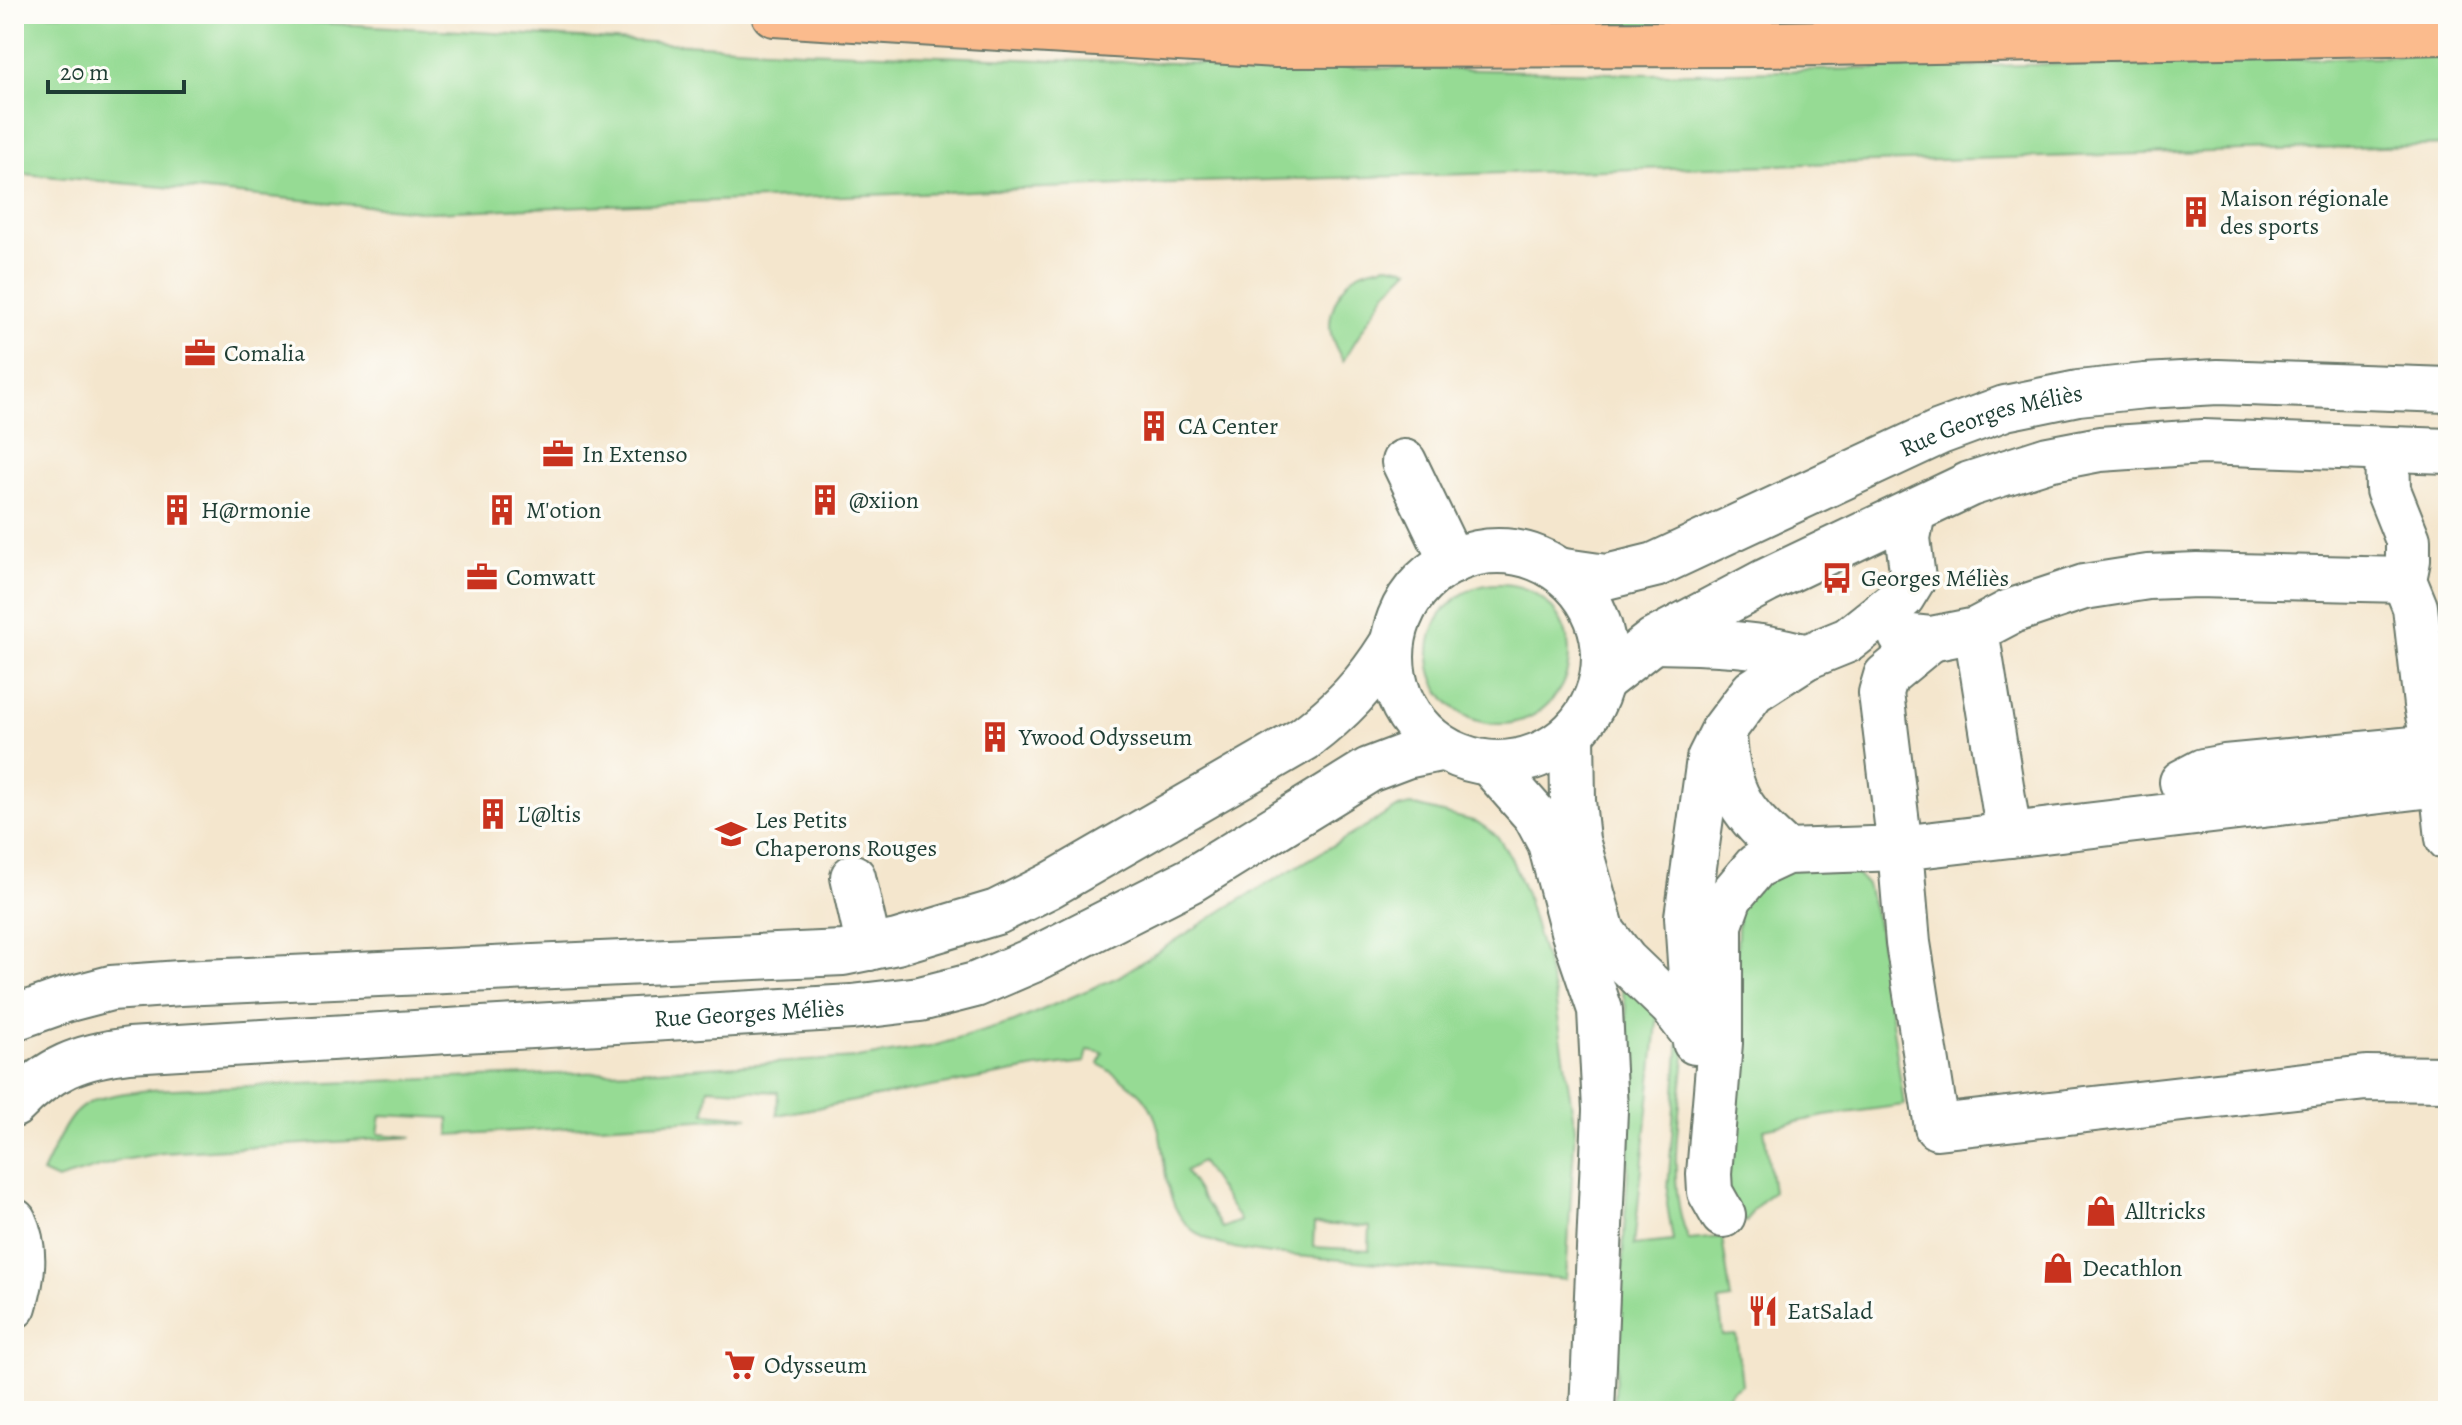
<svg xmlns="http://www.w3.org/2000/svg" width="2462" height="1425" font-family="Alegreya,serif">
<rect width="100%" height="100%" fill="#fdfcf7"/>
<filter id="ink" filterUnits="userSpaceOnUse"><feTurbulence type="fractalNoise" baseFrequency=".0125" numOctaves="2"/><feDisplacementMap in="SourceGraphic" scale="16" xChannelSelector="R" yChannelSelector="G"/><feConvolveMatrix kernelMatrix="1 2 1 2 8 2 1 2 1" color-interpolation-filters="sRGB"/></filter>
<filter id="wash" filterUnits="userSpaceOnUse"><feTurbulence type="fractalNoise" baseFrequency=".006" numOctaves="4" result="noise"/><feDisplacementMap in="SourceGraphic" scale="32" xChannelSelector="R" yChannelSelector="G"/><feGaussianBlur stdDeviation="1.8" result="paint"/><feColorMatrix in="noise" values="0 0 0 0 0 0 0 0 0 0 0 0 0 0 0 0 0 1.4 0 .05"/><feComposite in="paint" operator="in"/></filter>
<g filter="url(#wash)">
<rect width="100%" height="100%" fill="#f4e6cd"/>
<path fill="#96db94" stroke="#5a8c64" stroke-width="2" fill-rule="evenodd" d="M14 14H214L271 20 801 51 1045 60 1651 74 2448 55V145L1199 182 431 212 14 173Z
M1233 14H2073L1553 27Z
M1388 265 1409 269 1386 292 1343 361C1337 350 1330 338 1330 325 1330 308 1342 283 1357 274 1365 268 1378 267 1388 265Z
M1429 654a70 70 0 1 1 140 0a70 70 0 1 1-140 0Z
M1411 805 1477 822 1497 836 1511 858 1526 894 1554 991 1575 1128 1566 1279 1272 1254C1206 1246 1171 1236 1164 1161 1161 1141 1159 1120 1147 1102 1136 1086 1115 1075 1099 1064L1103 1053 1088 1050 1085 1062 1037 1068 777 1115 778 1092 708 1088 705 1113 749 1117 449 1135V1118L381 1115 378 1134 413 1137 163 1153 122 1160 57 1180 42 1173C74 1107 71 1099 148 1090L657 1070 857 1058 930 1047 1014 1022 1118 977 1228 907 1397 808ZM1201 1162 1240 1220V1221L1222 1228 1185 1171ZM1314 1224 1370 1227 1369 1250 1313 1247Z
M1782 868H1851L1867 885 1878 924 1904 1105 1825 1116 1764 1129 1773 1191 1753 1210 1747 1222 1738 1216 1726 1197 1739 904Z
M1619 976 1658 1013 1634 1245 1673 1241 1667 1204 1679 1037 1685 1055C1680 1114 1665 1186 1689 1240L1722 1237 1731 1299 1719 1301 1723 1336 1736 1335 1742 1384 1731 1391 1714 1411H1614L1633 1080 1626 1008Z"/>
</g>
<g filter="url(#ink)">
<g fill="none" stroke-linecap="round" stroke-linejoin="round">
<defs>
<g id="minor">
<path d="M2387 450 2388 490 2408 540V560L2404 580 2415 607 2426 705 2442 784 2448 838"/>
<path d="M1404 462 1452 562"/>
<circle cx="1498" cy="657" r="106"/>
<path id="s1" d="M1564 571 1606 577 1655 565 1940 432 2005 408 2078 393 2145 386 2218 382 2448 390"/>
<path d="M1976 630 2009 835"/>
<path d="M1901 636 1931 639 1976 630 2012 611 2084 587 2148 577 2197 575 2404 580"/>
<path d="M1655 641C1706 642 1757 642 1806 657"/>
<path d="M1603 680 1653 641 1766 581 1970 484 2048 459 2100 449 2203 442 2448 451"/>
<path d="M1572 734 1573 801 1577 840 1603 932 1625 961 1672 1006 1695 1036V1042"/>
<path d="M1724 736C1729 798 1741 811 1786 852"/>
<path d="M1489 763 1535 815 1550 843 1573 931 1600 1010 1605 1110 1592 1411"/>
<path d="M2182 782 2203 771 2225 767 2434 747"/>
<path d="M2448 783 1900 848 1908 943 1937 1127 2366 1078 2448 1079"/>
<path d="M853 877 869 948"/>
<path d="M1693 1007 1687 917 1709 759 1723 731 1753 691 1806 657 1848 640 1902 597 1913 579 1908 538 1913 512"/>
<path d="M14 1018 65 1000 111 988 180 983 843 953 897 942 997 912 1049 886 1304 739C1342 710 1366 685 1391 645"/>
<path id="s2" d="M14 1105C49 1068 80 1056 129 1050L852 1007 920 999 975 985 1031 961 1191 880 1369 770 1406 756 1440 749"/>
<path d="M1723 1215 1710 1192 1709 1174 1720 1043V925L1730 897 1756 866 1786 852 1900 848 1881 693 1886 676 1931 639"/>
<path d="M14 1221C27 1249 23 1277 14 1306"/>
</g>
<path id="major" d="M774 14 1276 45 1762 44 2448 32"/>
</defs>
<use href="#minor" stroke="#6a786a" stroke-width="48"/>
<use href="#major" stroke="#6a786a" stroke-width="48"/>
<use href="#minor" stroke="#fff" stroke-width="44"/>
<use href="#major" stroke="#fbbb8d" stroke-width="44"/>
</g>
</g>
<defs>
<symbol id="building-bare" viewBox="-9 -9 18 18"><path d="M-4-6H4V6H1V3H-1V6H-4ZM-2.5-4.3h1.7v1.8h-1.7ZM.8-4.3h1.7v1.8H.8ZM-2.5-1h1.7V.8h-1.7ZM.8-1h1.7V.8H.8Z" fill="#c8321e" stroke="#fdfcf7" stroke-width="2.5" paint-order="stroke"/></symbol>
<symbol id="office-bare" viewBox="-9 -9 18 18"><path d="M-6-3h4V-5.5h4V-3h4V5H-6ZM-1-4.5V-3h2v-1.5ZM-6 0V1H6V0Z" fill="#c8321e" stroke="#fdfcf7" stroke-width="2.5" paint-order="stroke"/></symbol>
<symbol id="bus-bare" viewBox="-9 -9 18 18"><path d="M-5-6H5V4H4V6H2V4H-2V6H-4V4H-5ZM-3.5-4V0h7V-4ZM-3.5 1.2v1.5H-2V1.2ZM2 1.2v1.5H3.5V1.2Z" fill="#c8321e" stroke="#fdfcf7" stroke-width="2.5" paint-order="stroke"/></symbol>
<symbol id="school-bare" viewBox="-9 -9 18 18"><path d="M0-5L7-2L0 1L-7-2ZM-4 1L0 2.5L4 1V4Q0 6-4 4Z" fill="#c8321e" stroke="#fdfcf7" stroke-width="2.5" paint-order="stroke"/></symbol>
<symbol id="shop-bare" viewBox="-9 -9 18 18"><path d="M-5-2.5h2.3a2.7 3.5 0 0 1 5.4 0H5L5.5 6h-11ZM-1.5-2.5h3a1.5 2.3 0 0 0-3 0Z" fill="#c8321e" stroke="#fdfcf7" stroke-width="2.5" paint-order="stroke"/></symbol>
<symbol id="restaurant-bare" viewBox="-9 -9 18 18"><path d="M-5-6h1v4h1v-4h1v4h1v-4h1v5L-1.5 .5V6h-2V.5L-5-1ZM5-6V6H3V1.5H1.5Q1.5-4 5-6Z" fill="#c8321e" stroke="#fdfcf7" stroke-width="2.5" paint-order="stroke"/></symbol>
<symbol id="supermarket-bare" viewBox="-9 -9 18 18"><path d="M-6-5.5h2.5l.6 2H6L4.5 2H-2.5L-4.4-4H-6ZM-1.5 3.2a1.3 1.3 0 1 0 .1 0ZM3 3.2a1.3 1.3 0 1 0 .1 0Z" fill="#c8321e" stroke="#fdfcf7" stroke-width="2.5" paint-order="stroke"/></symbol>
</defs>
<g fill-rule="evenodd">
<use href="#building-bare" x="2174" y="190" width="44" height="44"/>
<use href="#office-bare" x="178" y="331" width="44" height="44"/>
<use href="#building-bare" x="1132" y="404" width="44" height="44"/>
<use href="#office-bare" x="536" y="432" width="44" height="44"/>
<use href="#building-bare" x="803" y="478" width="44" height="44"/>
<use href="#building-bare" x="155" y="488" width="44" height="44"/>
<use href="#building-bare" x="480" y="488" width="44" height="44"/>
<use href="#office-bare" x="460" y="555" width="44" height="44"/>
<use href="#bus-bare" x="1815" y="556" width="44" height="44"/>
<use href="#building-bare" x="973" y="715" width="44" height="44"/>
<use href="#building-bare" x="471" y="792" width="44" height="44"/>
<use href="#school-bare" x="709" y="812" width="44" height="44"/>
<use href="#shop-bare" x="2079" y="1189" width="44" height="44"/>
<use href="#shop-bare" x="2036" y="1246" width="44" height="44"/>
<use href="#restaurant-bare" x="1741" y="1289" width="44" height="44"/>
<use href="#supermarket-bare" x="718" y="1343" width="44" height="44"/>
</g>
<g text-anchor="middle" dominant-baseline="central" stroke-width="7" stroke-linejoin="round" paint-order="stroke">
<g font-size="24" fill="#1f3d34" stroke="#fdfcf7" text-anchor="start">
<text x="2220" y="198">Maison régionale<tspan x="2220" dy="28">des sports</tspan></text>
<text x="224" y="353">Comalia</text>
<text x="1178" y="426">CA Center</text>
<text x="582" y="454">In Extenso</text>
<text x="849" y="500">@xiion</text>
<text x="201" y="510">H@rmonie</text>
<text x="526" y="510">M'otion</text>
<text x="506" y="577">Comwatt</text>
<text x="1861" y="578">Georges Méliès</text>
<text x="1019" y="737">Ywood Odysseum</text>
<text x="517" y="814">L'@ltis</text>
<text x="755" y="820">Les Petits<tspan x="755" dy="28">Chaperons Rouges</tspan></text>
<text x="2125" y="1211">Alltricks</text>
<text x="2082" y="1268">Decathlon</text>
<text x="1787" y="1311">EatSalad</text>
<text x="764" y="1365">Odysseum</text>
</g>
<g font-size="24" fill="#1f3d34" stroke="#fdfcf7">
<text stroke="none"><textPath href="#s1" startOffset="460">Rue Georges Méliès</textPath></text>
<text stroke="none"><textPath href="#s2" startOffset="752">Rue Georges Méliès</textPath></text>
</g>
</g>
<rect width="2462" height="1425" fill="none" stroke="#fdfcf7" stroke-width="48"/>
<path d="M48 80v12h136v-12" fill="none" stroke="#1f3d34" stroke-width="4"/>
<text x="60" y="80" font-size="24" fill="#1f3d34" stroke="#fdfcf7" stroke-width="6" paint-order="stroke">20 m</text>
</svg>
